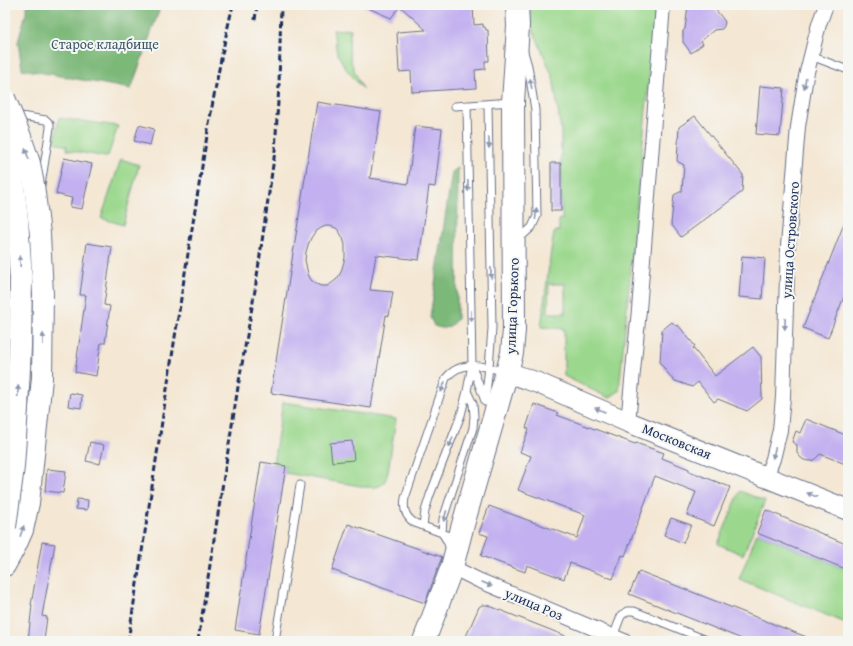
<svg xmlns="http://www.w3.org/2000/svg" width="853" height="646" font-family="'Gentium Book Plus',serif">
<rect width="100%" height="100%" fill="#f6f6f2"/>
<filter id="ink" filterUnits="userSpaceOnUse"><feTurbulence type="fractalNoise" baseFrequency=".025" numOctaves="2"/><feDisplacementMap in="SourceGraphic" scale="8" xChannelSelector="R" yChannelSelector="G"/><feConvolveMatrix kernelMatrix="1 2 1 2 8 2 1 2 1" color-interpolation-filters="sRGB"/></filter>
<filter id="wash" filterUnits="userSpaceOnUse"><feTurbulence type="fractalNoise" baseFrequency=".012" numOctaves="4" result="noise"/><feDisplacementMap in="SourceGraphic" scale="16" xChannelSelector="R" yChannelSelector="G"/><feGaussianBlur stdDeviation="0.9" result="paint"/><feColorMatrix in="noise" values="0 0 0 0 0 0 0 0 0 0 0 0 0 0 0 0 0 1.4 0 .05"/><feComposite in="paint" operator="in"/></filter>
<g filter="url(#wash)">
<rect width="100%" height="100%" fill="#f4e7d3"/>
<path fill="#9bd88d" stroke="#5b8476" fill-rule="evenodd" d="M530 5H656L619 391 609 398 564 376V329L541 327 551 250 554 233 556 231H559V219H563L561 211V131L553 77 531 25ZM549 284H565V313H548Z
M351 29C346 54 352 67 363 89L346 69 337 53 333 30Z
M59 118 118 126 108 156 106 157 67 150V146L54 142Z
M121 159 139 165 123 225 101 218Z
M283 402 396 419 388 471C385 485 382 488 366 487L285 473 286 466 273 464Z
M740 491 765 501 743 555 718 544Z
M757 533 848 570V624L739 579Z"/>
<path fill="#7cb878" stroke="#4c746b" d="M27 5H161L131 89 22 69 18 42 26 13Z
M458 168 457 319C449 328 446 330 434 326L430 317 452 172Z"/>
<g id="blocks">
<path fill="#c2b0f0" fill-rule="evenodd" d="M361 5H473L474 25 483 24V27H485L486 30H488L489 61H485V69L475 70 476 88 412 92 411 71 399 72 397 32 426 30 400 6 391 18Z
M688 5H712L723 19 725 22 724 26 722 29 714 30 701 41 703 44 691 53 683 42V31L685 29Z
M760 86 784 88 780 136 756 134Z
M317 102 381 112 370 178 408 184 415 126 442 129 435 187 429 186 419 260 376 255 370 290 393 292 389 316 386 315 371 408 271 393ZM326 226H330L336 228 339 231 343 238 345 245V258L341 272 337 279 332 283 327 286H321L316 284 311 280 308 274 305 260 306 252 308 245 311 238 315 232 321 228Z
M695 116 743 175 742 192 681 237 671 224 674 195 682 191 684 165 677 161 679 127Z
M139 125 154 129 150 145 134 141Z
M64 158 92 164 82 209 70 207 72 198 56 194Z
M551 163H561V211H551Z
M847 216 848 286 828 338 803 328Z
M87 243 112 247 104 305 110 306 105 343H101L96 376 75 372 86 295H80Z
M742 256 765 258 762 299 739 297Z
M672 322 676 326 678 325 695 346 693 348 715 376 753 347 761 357 762 399 747 411 718 399 714 402 698 382 692 387 673 380 660 363 662 330Z
M70 393 82 395 81 408 68 406Z
M534 404 558 413 557 415 635 444 636 443 664 453 662 458 689 469V471L730 487 714 526 687 515 696 492 655 476 625 556 622 555 613 579 570 563 564 579 527 565 525 572 481 556 488 536 479 533 489 506 577 538 585 515 518 490 531 456 520 452 529 429 526 428Z
M806 419 848 436V465L820 454 814 460 810 461 804 460 800 457 797 453V445L792 442 796 431 800 433Z
M352 441 354 460 332 462 330 443Z
M90 442 104 445 100 464 86 461Z
M261 462 286 466 259 634 235 630Z
M47 469 66 471 63 493 45 491Z
M77 499 88 500 87 510 76 509Z
M766 510 848 545V570L757 533Z
M671 518 691 525 683 543 664 535Z
M348 524 442 557 425 603 332 570Z
M42 542 55 544 42 616 47 617 44 641H28L32 605H31Z
M639 571 814 640V641H747L629 594Z
M482 605H487L576 640V641H464L479 607Z"/>
</g>
</g>
<g filter="url(#ink)">
<use href="#blocks" fill-opacity="0" stroke="#676f87" stroke-width="1"/>
<g fill="none" stroke-linecap="round" stroke-linejoin="round">
<defs>
<path id="lane" d="M811 56 848 70
M455 106 511 102
M14 115 46 120 50 124V128L41 185
M5 237C14 225 24 225 38 225
M518 240 532 227 537 216 535 110 528 66 524 52
M472 366 485 401
M485 402 489 367 492 328 488 104
M423 526 425 511 430 495 461 415 467 391 472 365 467 105
M458 532 450 536 415 523C405 517 403 509 405 498L446 378C462 359 484 366 505 372
M450 549 447 541 442 533 443 519 473 428 474 416 473 404 467 391
M613 637 621 616 627 611H634L709 641
M275 641 300 485"/>
<path id="street" d="M628 422 639 310 663 5
M766 477 773 459 780 430 783 397 788 246 798 127 806 76 819 24 826 5
M452 567 478 580 624 641"/>
<path id="secondary" d="M5 298 7 345 5 373
M507 372 538 383 628 422 848 510
M5 566 16 546 23 530 29 503 42 378"/>
<path id="primary" d="M424 641 452 567 462 528 507 372 512 353 514 330 513 102 518 26 517 5"/>
</defs>
<use href="#lane" stroke="#676f87" stroke-width="9"/>
<use href="#street" stroke="#676f87" stroke-width="16"/>
<use href="#secondary" stroke="#676f87" stroke-width="22"/>
<use href="#primary" stroke="#676f87" stroke-width="24"/>
<use href="#lane" stroke="#fff" stroke-width="7"/>
<use href="#street" stroke="#fff" stroke-width="14"/>
<use href="#secondary" stroke="#fff" stroke-width="20"/>
<use href="#primary" stroke="#fff" stroke-width="22"/>
<path stroke="#1b2f5e" stroke-width="3" stroke-dasharray="6 3" stroke-linecap="butt" d="M255 20 257 5
M128 641C149 508 169 374 190 241 203 162 214 83 233 5
M198 641 238 387 255 290 275 151 279 85 281 5"/>
<defs>
<path id="secondary-bridge" d="M5 98 20 134 30 163 34 185 40 234 43 294 42 378"/>
<path id="primary-bridge" d="M5 115 17 220 21 279 20 347 17 408 13 467 5 527"/>
</defs>
<use href="#secondary-bridge" stroke="#676f87" stroke-width="22" stroke-linecap="butt"/>
<use href="#primary-bridge" stroke="#676f87" stroke-width="24" stroke-linecap="butt"/>
<use href="#secondary-bridge" stroke="#fff" stroke-width="20"/>
<use href="#primary-bridge" stroke="#fff" stroke-width="22"/>
</g>
<defs><path id="oneway-solid" d="M-6-.8H1V-3.2L6.5 0L1 3.2V.8H-6Z"/></defs>
<g fill="#8d97ae">
<use href="#oneway-solid" transform="translate(805 83) rotate(99)"/>
<use href="#oneway-solid" transform="translate(531 84) rotate(-99)"/>
<use href="#oneway-solid" transform="translate(489 143) rotate(89)"/>
<use href="#oneway-solid" transform="translate(27 154) rotate(-109)"/>
<use href="#oneway-solid" transform="translate(468 186) rotate(89)"/>
<use href="#oneway-solid" transform="translate(536 214) rotate(-84)"/>
<use href="#oneway-solid" transform="translate(20 261) rotate(-93)"/>
<use href="#oneway-solid" transform="translate(491 273) rotate(89)"/>
<use href="#oneway-solid" transform="translate(471 316) rotate(89)"/>
<use href="#oneway-solid" transform="translate(785 324) rotate(92)"/>
<use href="#oneway-solid" transform="translate(43 339) rotate(-89)"/>
<use href="#oneway-solid" transform="translate(443 387) rotate(110)"/>
<use href="#oneway-solid" transform="translate(18 391) rotate(-87)"/>
<use href="#oneway-solid" transform="translate(600 410) rotate(-157)"/>
<use href="#oneway-solid" transform="translate(451 442) rotate(111)"/>
<use href="#oneway-solid" transform="translate(774 453) rotate(104)"/>
<use href="#oneway-solid" transform="translate(812 495) rotate(-158)"/>
<use href="#oneway-solid" transform="translate(445 516) rotate(105)"/>
<use href="#oneway-solid" transform="translate(22 531) rotate(-71)"/>
<use href="#oneway-solid" transform="translate(487 584) rotate(23)"/>
</g>
</g>
<g text-anchor="middle" dominant-baseline="central" stroke-width="4" stroke-linejoin="round" paint-order="stroke">
<g font-size="14" fill="#3b596a" stroke="#f6f6f2">
<text x="105" y="44">Старое кладбище</text>
</g>
<g font-size="14" fill="#1b2f5e" stroke="#f6f6f2">
<text transform="translate(790 240) rotate(-86)">улица Островского</text>
<text transform="translate(512 306) rotate(-88)">улица Горького</text>
<text transform="translate(677 441) rotate(22)">Московская</text>
<text transform="translate(534 604) rotate(23)">улица Роз</text>
</g>
</g>
<rect width="853" height="646" fill="none" stroke="#f6f6f2" stroke-width="20"/>
</svg>
